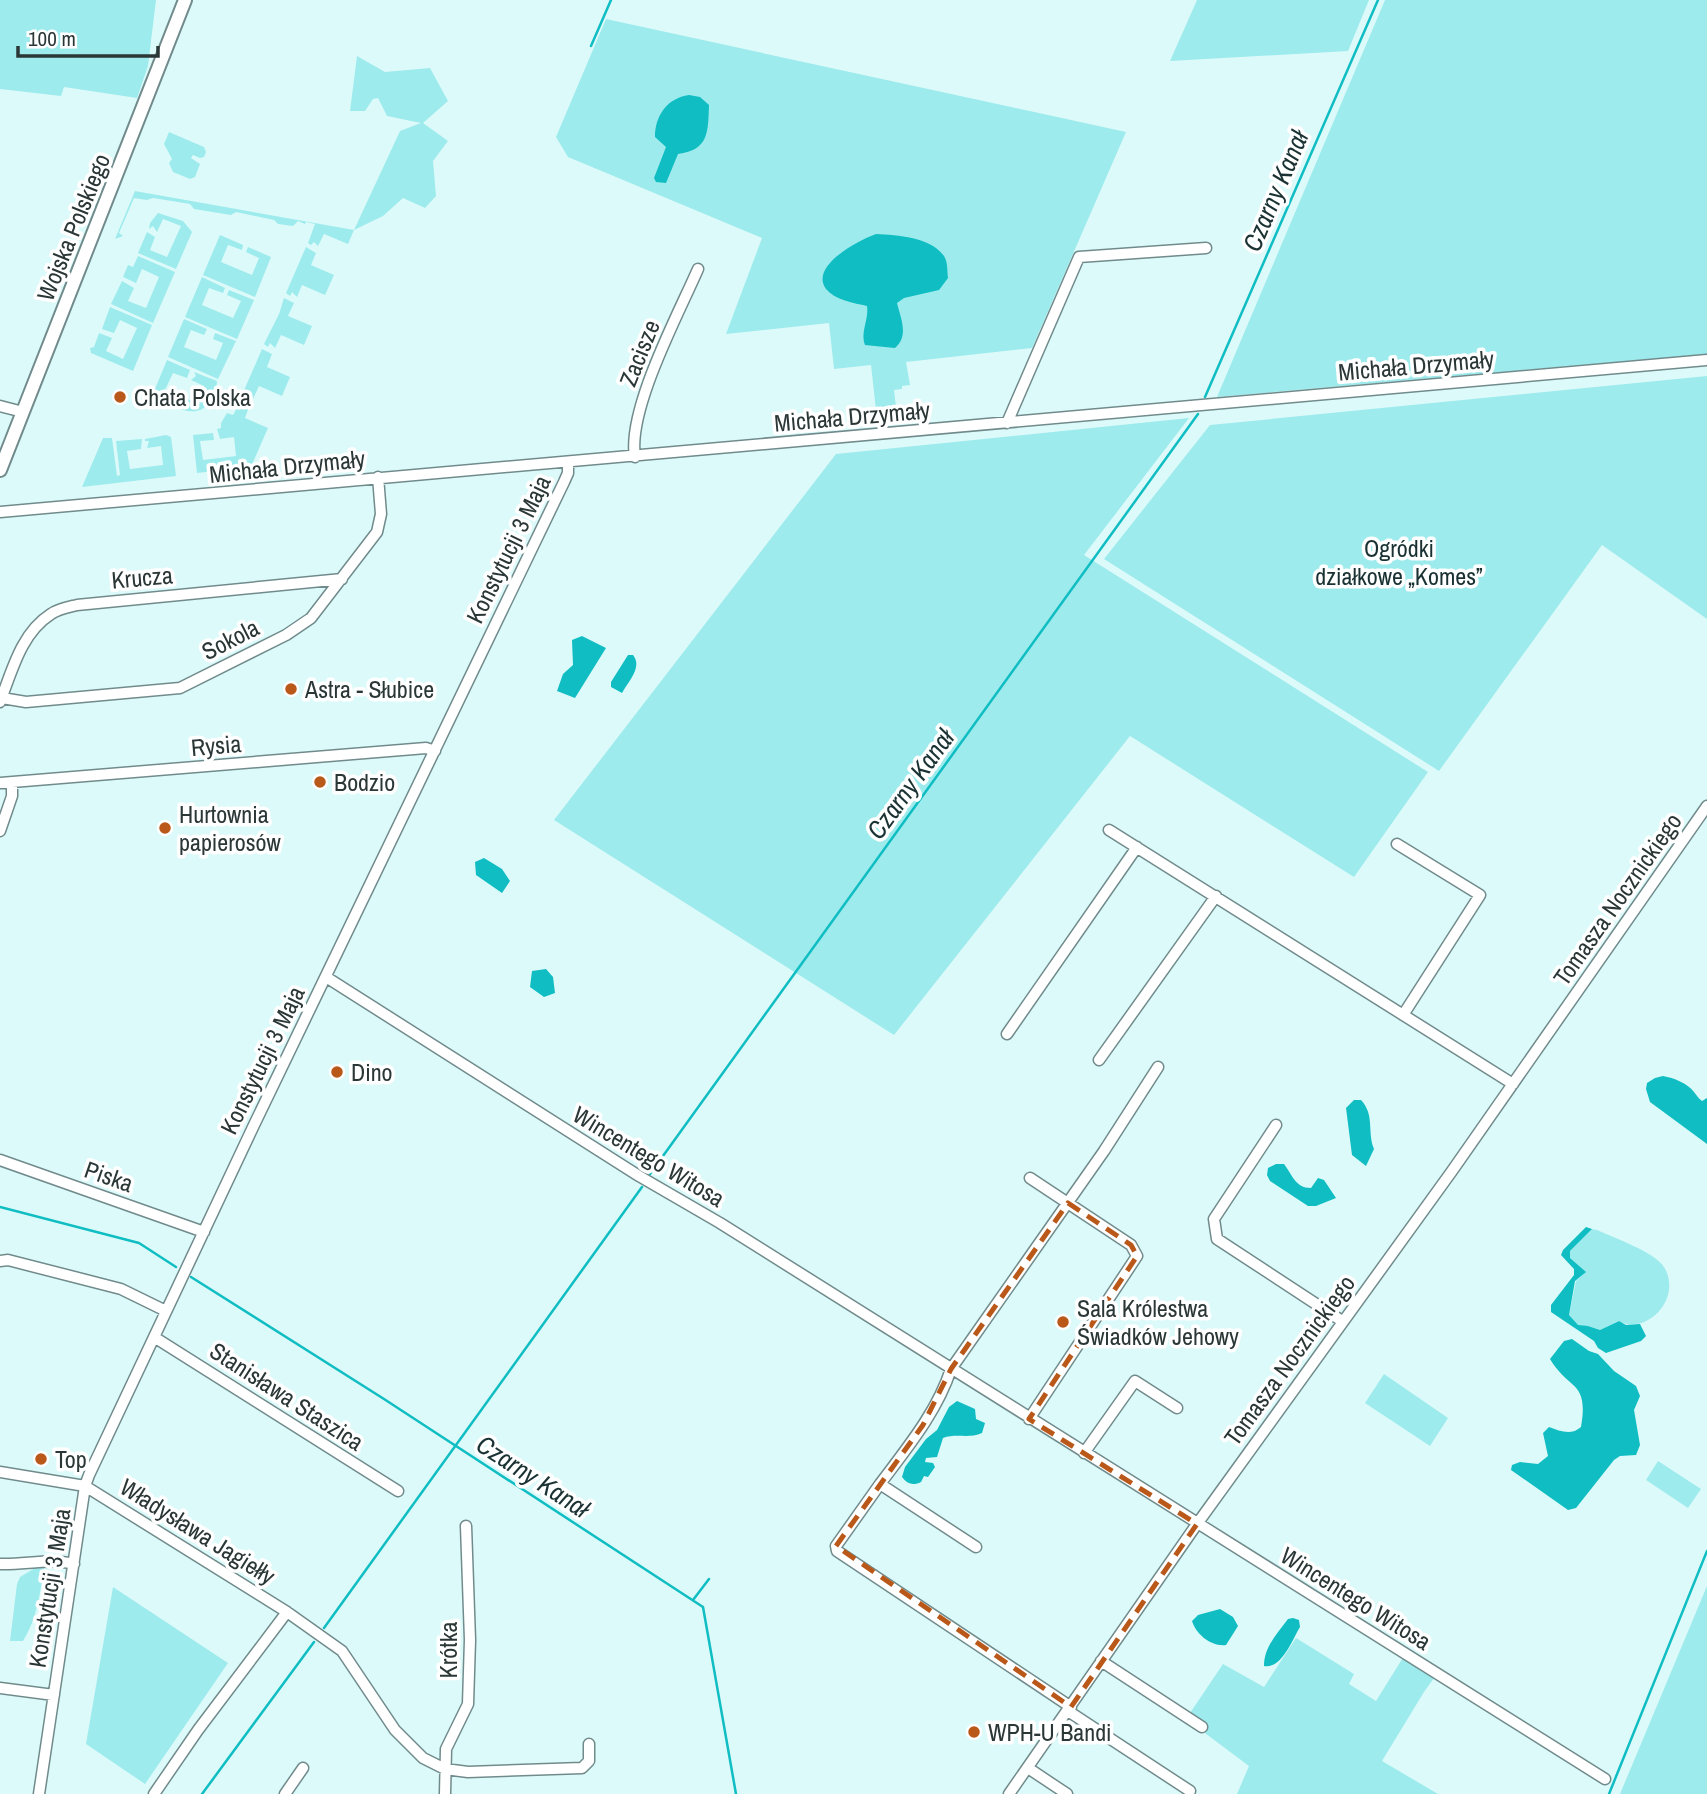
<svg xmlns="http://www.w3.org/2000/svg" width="1707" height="1794" font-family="'Archivo Narrow',sans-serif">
<rect width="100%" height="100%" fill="#ddfafa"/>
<path fill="#9eebed" d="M0 0H156L148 66 137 98 64 87 61 96 0 89Z
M1197 0H1369L1348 51 1170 61Z
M1385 0H1707V354L1217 397Z
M606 19 1126 132 1032 348 906 362 910 385 902 386V389L894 390 896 407 876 410 871 365 834 369 829 323 726 334 762 238 568 157 556 137Z
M357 56 385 72 430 68 448 101 423 123 448 141 433 161 436 196 425 208 403 198 383 216 354 230 348 244 324 234 318 246 314 242 311 245 308 243 315 224 306 222 305 224 298 221 293 226 278 224 274 220 236 212 231 215 194 209 190 204 153 198 147 200 134 198 119 233 123 236 115 239 135 191 354 230 400 131 421 123 387 116 378 98 373 99 365 111H350Z
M169 132 204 147 206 152 204 157 200 158 193 155 191 158 200 164 195 177 190 179 173 172 169 163 172 159 164 144Z
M158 213 183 221 192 232 176 269 138 253 147 232 155 237 150 250 167 257 181 226 163 219 157 232 153 226 149 229 150 223Z
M220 235 243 245 242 250 228 245 221 262 252 275 259 258 246 252 248 247 271 257 255 297 203 275Z
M306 247 316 253 311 265 334 275 325 295 302 285 297 297 292 292 290 296 286 293Z
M138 256 175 272 153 323 111 304 122 281 134 288 128 301 146 308 159 277 142 269 136 283 123 277 128 265 133 267Z
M202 277 225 288 223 293 209 288 202 305 233 318 241 301 227 295 229 290 254 300 237 339 185 317Z
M284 298 294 303 288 316 312 326 304 345 281 335 275 348 270 343 268 347 264 344 279 314Z
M110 307 152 325 133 371 91 353 90 348 94 347 99 333 112 338 106 351 123 359 137 328 120 320 114 333 102 329Z
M184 319 207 329 204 335 191 330 184 347 216 360 223 343 213 339 215 333 236 341 218 379 168 357Z
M262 349 272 354 267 367 290 377 282 396 259 386 253 399 248 394 246 397 242 395Z
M167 360 190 370 187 378 173 373 165 390 197 403 204 386 191 380 196 376 194 372 217 381C217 386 215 391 212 397 200 425 171 405 152 396Z
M1707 376V619L1602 545 1439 771 1104 559 1210 425Z
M242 399 250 404 245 418 268 428 251 467 197 473 193 435 213 433 214 440 200 441 203 460 236 456 234 437 220 439 217 429 221 428V423L227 413 233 415Z
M1189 418 1084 555 1428 772 1354 877 1130 736 894 1035 554 820 836 454Z
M166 435 171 437 176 476 82 487 103 438H112L117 476 120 475 116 441 142 439 141 449 127 451 130 469 163 465 161 446 147 448 149 441H145V439Z
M1592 1229 1597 1230C1614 1238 1655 1252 1664 1267 1683 1298 1647 1336 1618 1321L1600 1330 1588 1326H1578L1569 1315 1576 1281 1585 1272 1569 1257 1570 1251Z
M1384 1374 1448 1418 1430 1446 1365 1403Z
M1658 1461 1701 1489 1688 1508 1646 1480Z
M35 1568H44C40 1594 37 1619 23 1641H10L17 1584 20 1577Z
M1707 1586V1794H1620Z
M113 1587 228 1663 145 1784 86 1744Z
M1296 1638 1354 1674 1349 1684 1376 1701 1404 1656 1437 1674 1424 1692 1382 1761 1438 1794H1237L1249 1766 1186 1719 1223 1664 1264 1687Z"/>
<path fill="#0fbdc2" d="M689 95 700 97 709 105C708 132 709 150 678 154L666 183 656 182 654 178 666 147 655 137C655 116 667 98 689 95Z
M876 234C897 235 931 237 944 256 948 262 947 271 948 278L939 290 904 298 897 303C901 319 909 336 895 348L865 345C860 332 869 320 867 306 854 303 835 300 826 289 809 266 859 240 876 234Z
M582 636 606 648 575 698 557 691 563 674 573 665 572 640Z
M628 655H633C643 667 628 682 622 693L611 687V682Z
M484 858 502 869 510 881 502 893 476 875 475 862Z
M546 969 553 977 555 993 544 997 530 987 532 971Z
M1663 1076C1674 1078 1687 1083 1694 1092 1697 1096 1699 1099 1702 1101L1707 1098V1144L1650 1102 1646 1089 1647 1083 1655 1078Z
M1354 1100H1361C1375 1115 1367 1132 1374 1149L1366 1166 1352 1155 1346 1108Z
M1276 1164H1284C1292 1174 1295 1188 1311 1188L1318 1178 1324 1180 1336 1198 1316 1206H1308L1270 1181 1267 1175 1268 1168Z
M1586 1227 1592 1229 1570 1251V1258L1586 1272 1575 1281 1569 1315 1578 1325 1588 1326 1600 1330 1619 1321 1626 1325 1640 1324 1646 1336 1641 1341 1606 1353 1598 1348 1594 1341 1551 1312V1305L1574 1275V1269L1561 1255 1563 1250Z
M1572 1339 1589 1351 1598 1354 1614 1371 1636 1386 1640 1396 1634 1410 1640 1445 1636 1455 1620 1456 1614 1460 1576 1508 1568 1510 1511 1470 1512 1465 1520 1462 1538 1464 1548 1456 1543 1433 1549 1427C1560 1431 1571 1436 1581 1427 1589 1380 1569 1391 1550 1359L1564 1341Z
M957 1401 975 1409 976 1419 985 1423 982 1433C969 1439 956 1433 943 1438L937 1457 926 1458 925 1462 933 1463 935 1467 928 1477 924 1476 921 1482C913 1486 907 1484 902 1477L905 1467 926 1439 937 1430 949 1407Z
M1220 1609 1233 1617 1238 1626 1226 1645C1211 1647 1196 1634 1192 1621L1198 1615Z
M1293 1618 1299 1620 1300 1627C1292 1640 1282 1669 1264 1666 1264 1647 1277 1634 1288 1619Z"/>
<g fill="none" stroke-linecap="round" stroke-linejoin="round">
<path stroke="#0fbdc2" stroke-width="2.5" d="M591 46 611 0
M1205 397 1378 0
M650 1174 1198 414
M0 1207 139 1243 176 1267
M191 1277 384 1399 703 1607 736 1794
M693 1600 709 1579
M324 1628 642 1187
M202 1794 314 1642
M1609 1794 1707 1551"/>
<defs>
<path id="minor" d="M0 406 23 412
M1007 423 1079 257 1206 248
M635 457C627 410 678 315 698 269
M0 512 1707 360
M2 698 26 702 180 688 286 635 311 618 377 532 381 514 378 477
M0 702C12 671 21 633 51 614 58 609 69 607 77 605L342 579
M0 783 426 748 435 751
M1109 830 1513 1084
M0 831 12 796V783
M1397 844 1480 895 1403 1015
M326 977 639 1176 720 1223 1605 1779
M1007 1034 1137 847
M1099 1060 1216 896
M1276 1125 1214 1219 1217 1239 1342 1321
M0 1160 204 1232
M0 1261 8 1260 121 1289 166 1311
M154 1337 398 1491
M1029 1419 1137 1256 1131 1245 1030 1178
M1084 1453 1135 1381 1177 1408
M0 1472 85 1486 287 1612 342 1651 395 1730 423 1758 445 1769 468 1772 582 1768 589 1761V1744
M880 1484C907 1448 937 1412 951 1369L1104 1151 1158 1067
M976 1547 880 1484 836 1546 837 1551 1071 1707
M0 1564C25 1565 50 1558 74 1564
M1101 1661 1202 1727
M0 1688 54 1695
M1068 1711 1190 1791
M1028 1768 1067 1794
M39 1794 85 1486 89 1475 254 1125 564 482 568 473V463
M154 1794 198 1730 287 1612
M285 1794 303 1768
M445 1794 446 1749 468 1704 470 1640 466 1526
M1009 1794 1197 1524 1452 1171 1707 806"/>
<path id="major" d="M0 470 185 0"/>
</defs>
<use href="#minor" stroke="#718b8c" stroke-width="13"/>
<use href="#major" stroke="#718b8c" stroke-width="16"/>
<use href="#minor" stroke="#fff" stroke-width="10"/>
<use href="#major" stroke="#fff" stroke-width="12"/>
</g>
<path fill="none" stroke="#b95818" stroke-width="5" stroke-dasharray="14 9" stroke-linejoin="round" d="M1068 1203 1131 1245 1137 1256 1029 1419 1197 1524 1071 1707 836 1546 923 1425 951 1369Z"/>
<g fill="#b95818" stroke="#fff" stroke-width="2.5">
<circle cx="120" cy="397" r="7"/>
<circle cx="291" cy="689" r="7"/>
<circle cx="320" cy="782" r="7"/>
<circle cx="165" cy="828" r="7"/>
<circle cx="337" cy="1072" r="7"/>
<circle cx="1063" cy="1322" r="7"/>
<circle cx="41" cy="1459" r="7"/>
<circle cx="974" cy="1732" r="7"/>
</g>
<g text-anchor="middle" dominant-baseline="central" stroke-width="7" stroke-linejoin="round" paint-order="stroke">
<g font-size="24" fill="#2b3636" stroke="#fff">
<text transform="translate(73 227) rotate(-68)">Wojska Polskiego</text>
<text transform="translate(639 353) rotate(-68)">Zacisze</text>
<text transform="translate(1416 365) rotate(-5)">Michała Drzymały</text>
<text transform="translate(852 416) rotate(-5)">Michała Drzymały</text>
<text transform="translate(287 466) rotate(-6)">Michała Drzymały</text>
<text transform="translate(508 549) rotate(-64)">Konstytucji 3 Maja</text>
<text transform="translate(142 577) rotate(-5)">Krucza</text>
<text transform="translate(230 639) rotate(-27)">Sokola</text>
<text transform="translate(216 745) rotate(-5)">Rysia</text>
<text transform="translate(1617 899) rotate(-55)">Tomasza Nocznickiego</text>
<text transform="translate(262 1060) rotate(-64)">Konstytucji 3 Maja</text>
<text transform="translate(649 1156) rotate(31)">Wincentego Witosa</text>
<text transform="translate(109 1176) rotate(19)">Piska</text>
<text transform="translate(1289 1360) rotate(-54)">Tomasza Nocznickiego</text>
<text transform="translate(287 1396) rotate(33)">Stanisława Staszica</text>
<text transform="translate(198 1531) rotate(32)">Władysława Jagiełły</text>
<text transform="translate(49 1588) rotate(-81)">Konstytucji 3 Maja</text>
<text transform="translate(1356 1598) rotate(32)">Wincentego Witosa</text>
<text transform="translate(448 1650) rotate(-90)">Krótka</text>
</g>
<g font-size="24" fill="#2b3636" stroke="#fff" text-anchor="start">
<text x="134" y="397">Chata Polska</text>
<text x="305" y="689">Astra - Słubice</text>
<text x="334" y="782">Bodzio</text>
<text x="179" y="814">Hurtownia<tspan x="179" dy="28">papierosów</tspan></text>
<text x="351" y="1072">Dino</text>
<text x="1077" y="1308">Sala Królestwa<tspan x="1077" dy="28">Świadków Jehowy</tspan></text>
<text x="55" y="1459">Top</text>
<text x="988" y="1732">WPH-U Bandi</text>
</g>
<g font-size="24" fill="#193132" stroke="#fff">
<text x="1399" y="548">Ogródki<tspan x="1399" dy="28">działkowe „Komes”</tspan></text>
</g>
<g font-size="26" font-style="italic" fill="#1a3233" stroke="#fff">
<text transform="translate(1275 191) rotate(-67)">Czarny Kanał</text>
<text transform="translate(910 784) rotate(-54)">Czarny Kanał</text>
<text transform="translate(533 1476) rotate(33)">Czarny Kanał</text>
</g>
</g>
<path d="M18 46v10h140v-10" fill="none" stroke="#2b3636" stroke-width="3.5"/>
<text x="28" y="46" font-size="21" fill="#2b3636" stroke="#ffffff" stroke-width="5" paint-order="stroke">100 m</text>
</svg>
